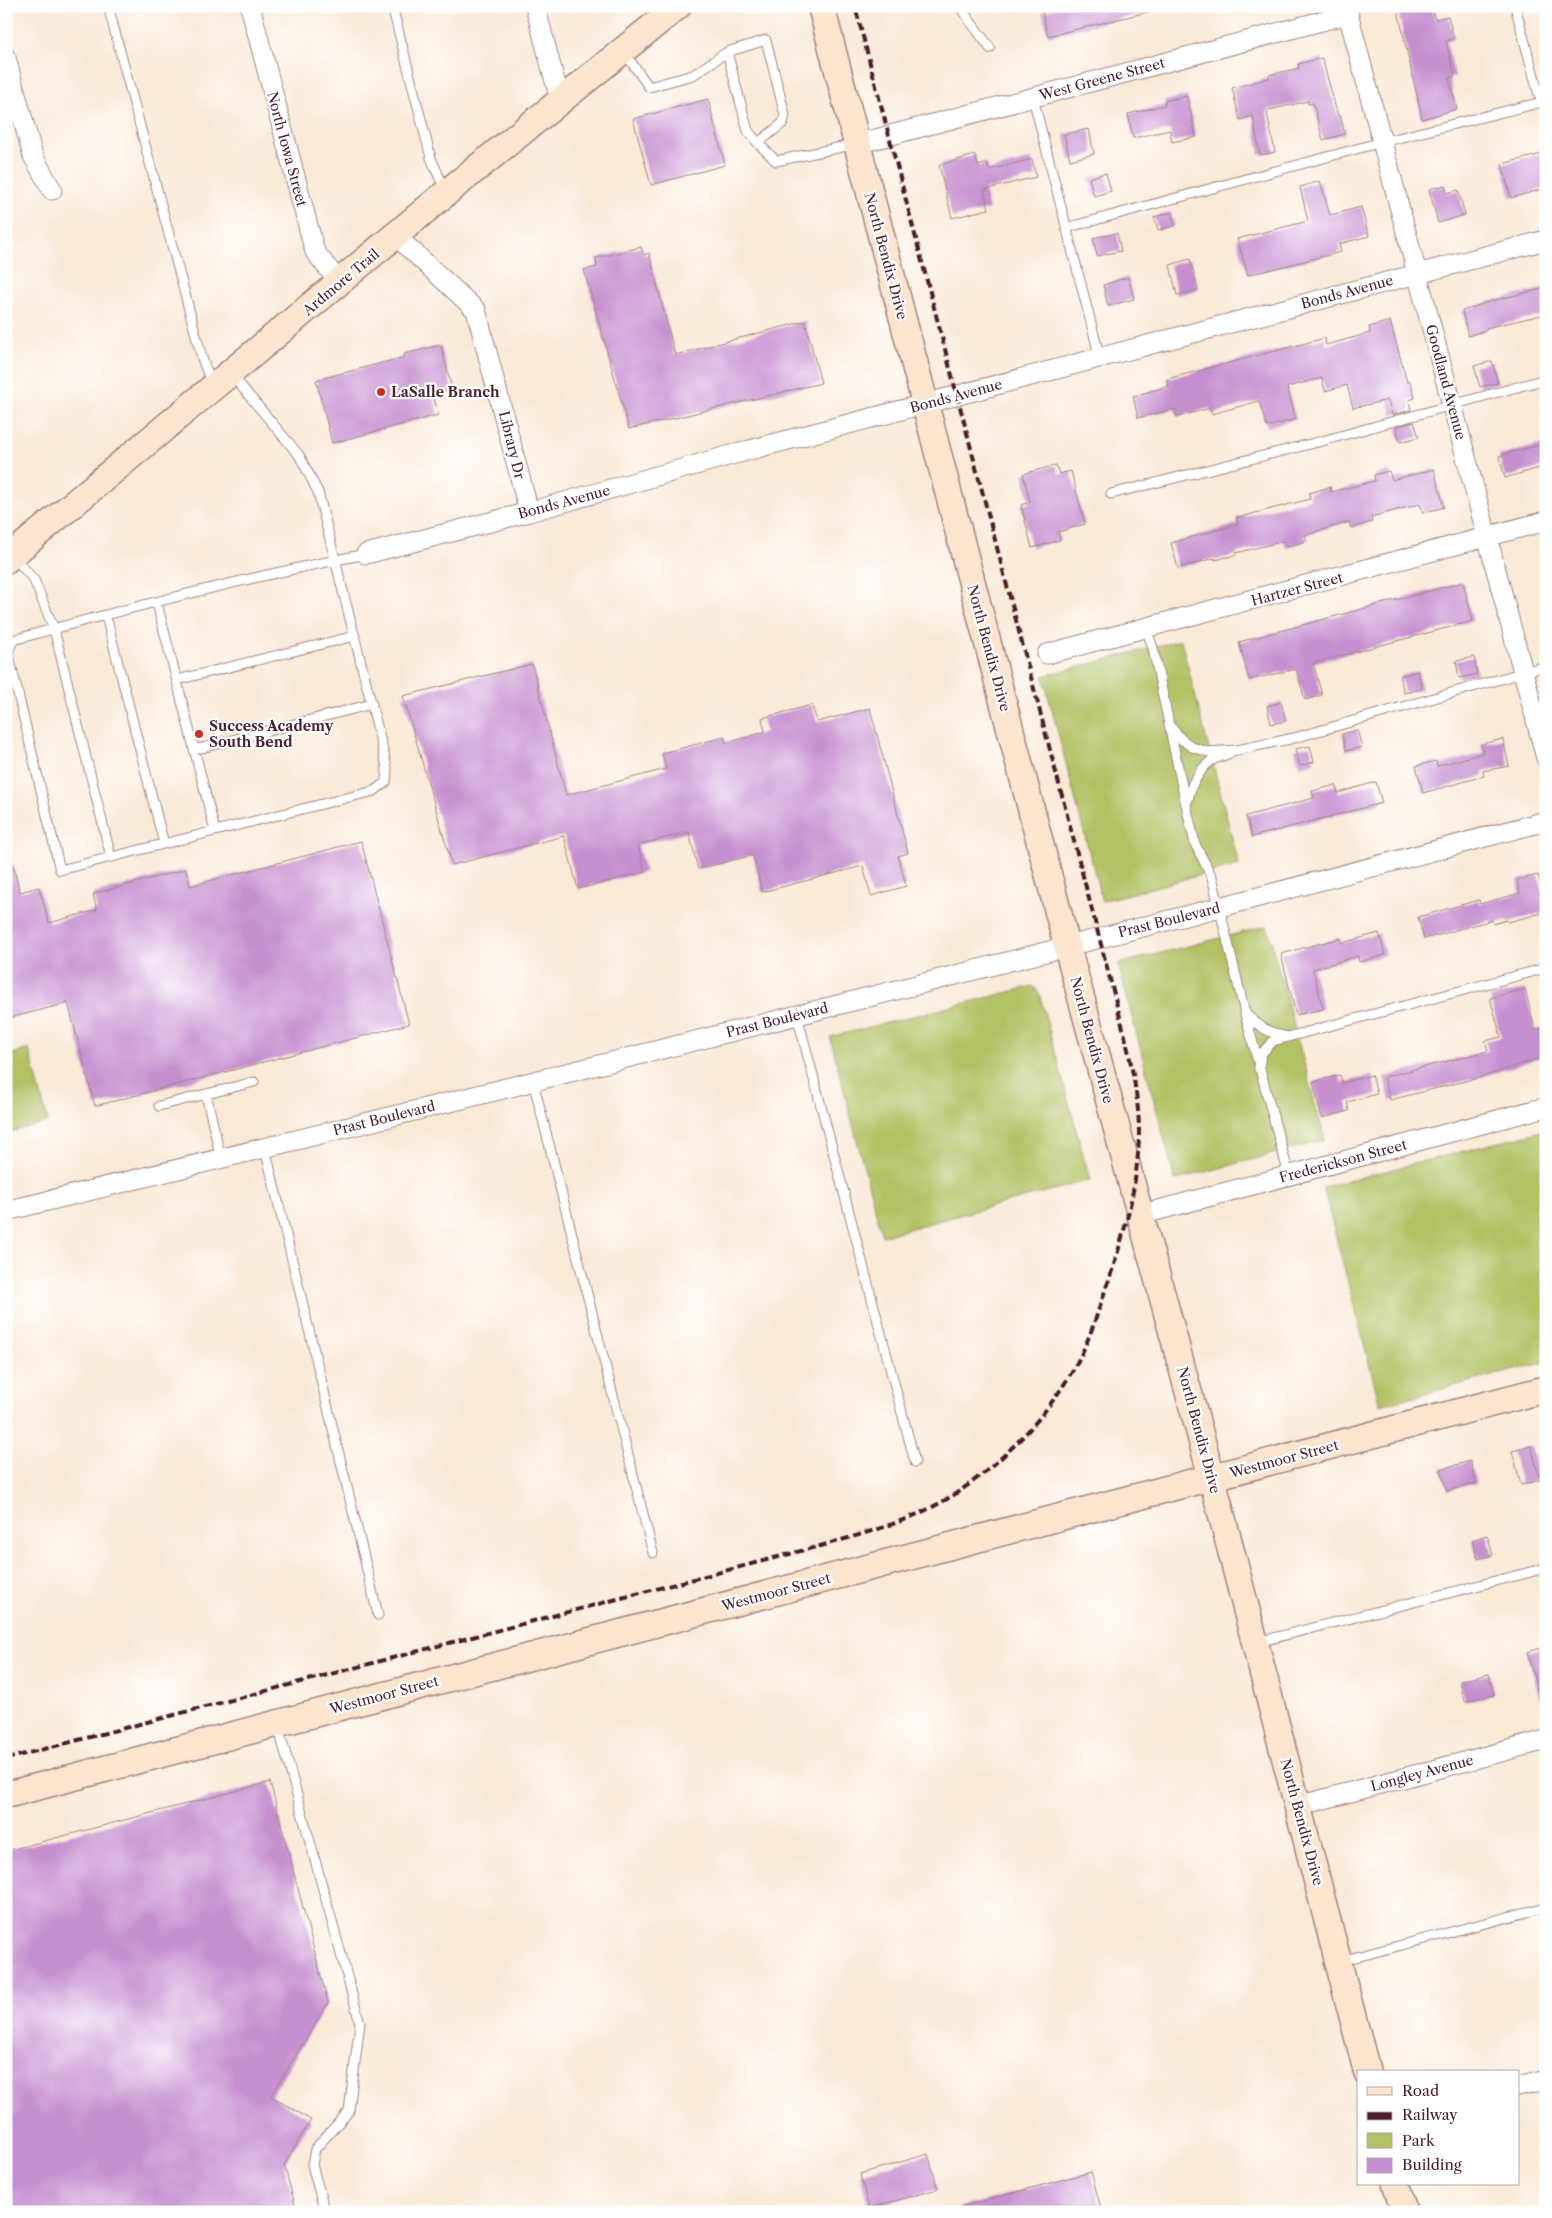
<svg xmlns="http://www.w3.org/2000/svg" width="1552" height="2218" font-family="'Libre Caslon Text',serif">
<rect width="100%" height="100%" fill="#fff"/>
<filter id="ink" filterUnits="userSpaceOnUse"><feTurbulence type="fractalNoise" baseFrequency=".02" numOctaves="2"/><feDisplacementMap in="SourceGraphic" scale="10" xChannelSelector="R" yChannelSelector="G"/><feConvolveMatrix kernelMatrix="1 2 1 2 8 2 1 2 1" color-interpolation-filters="sRGB"/></filter>
<filter id="wash" filterUnits="userSpaceOnUse"><feTurbulence type="fractalNoise" baseFrequency=".0096" numOctaves="4" result="noise"/><feDisplacementMap in="SourceGraphic" scale="20" xChannelSelector="R" yChannelSelector="G"/><feGaussianBlur stdDeviation="1.12" result="paint"/><feColorMatrix in="noise" values="0 0 0 0 0 0 0 0 0 0 0 0 0 0 0 0 0 1.4 0 .05"/><feComposite in="paint" operator="in"/></filter>
<g filter="url(#wash)">
<rect width="100%" height="100%" fill="#f9e9d7"/>
<path fill="#b2c164" stroke="#7e7048" d="M1181 640 1239 865 1102 901 1043 676Z
M1267 926 1325 1140 1175 1180 1118 964Z
M1033 986 1039 993 1090 1180 882 1236 830 1037Z
M29 1049 48 1122 6 1133V1056Z
M1546 1130V1362L1380 1405 1323 1187Z"/>
<g id="blocks">
<path fill="#c68fd0" d="M1065 6H1151L1152 11 1048 36 1042 12Z
M1397 6H1431L1435 19 1448 16 1454 39 1446 41 1455 76 1449 78 1457 109 1422 119Z
M1322 58 1338 116 1340 115 1345 134 1323 140 1313 103 1308 104V101L1269 110 1267 113 1275 152 1260 155 1253 116 1240 120 1232 88 1269 78V75L1299 68 1298 64Z
M1187 96 1196 137 1172 142 1170 130 1133 138 1128 114 1165 105 1164 101Z
M708 99 725 165 651 185 633 119Z
M1089 129 1094 154 1070 160 1064 134Z
M1546 153V188L1511 198 1502 164Z
M975 155 978 166 987 163 989 170 1032 159 1036 177 984 190 989 209 952 218 939 165Z
M1106 173 1111 191 1094 196 1089 178Z
M1320 181 1330 215 1361 207 1369 236 1339 244 1341 252 1248 275 1237 239 1308 221 1300 187Z
M1445 185 1447 193 1458 190 1465 215 1438 223 1429 189Z
M1171 212 1175 226 1158 230 1154 217Z
M1117 233 1121 251 1097 256 1093 238Z
M641 247 644 255 649 253 675 355 805 321 821 383 629 429 584 270 597 267 596 258Z
M1190 259 1198 290 1177 295 1170 265Z
M1128 277 1134 299 1108 306 1103 285Z
M1546 288V314L1486 328V330L1468 336 1462 311 1491 301Z
M1390 321 1407 382 1410 381 1415 398 1409 400 1411 410 1392 415 1388 400 1353 408 1347 385 1325 391 1322 378 1287 387 1296 419 1267 427 1259 401 1212 414 1210 408 1177 417 1175 409 1138 418 1133 396 1169 386 1167 379 1325 338 1326 345 1370 333 1369 327Z
M441 345 452 389 433 394 438 415 332 443 316 380 405 357 404 354Z
M1492 361 1498 383 1480 387 1474 366Z
M1414 422 1419 437 1400 442 1396 427Z
M1546 443V466L1505 478 1499 456Z
M1056 465 1059 474 1071 471 1085 524 1058 532 1060 540 1032 548 1021 505 1030 502 1023 474Z
M1434 469 1444 507 1423 513 1420 504 1371 517 1372 522 1351 528 1349 522 1305 535 1307 541 1286 547 1284 541 1236 553V555L1215 560V558L1178 568 1171 543 1238 524 1236 518 1310 499 1309 493 1330 487 1331 492 1375 481 1374 475 1389 471 1392 480Z
M1463 582 1473 621 1313 663 1322 695 1305 700 1296 669 1249 680 1239 642Z
M1474 657 1477 674 1459 678 1456 661Z
M532 664 566 795 666 769 662 753 724 737 726 743 765 732 762 718 812 705 817 722 870 708 908 853 898 856 906 886 871 896 863 866 762 892 753 855 698 869 689 832 638 845 645 872 578 889 564 836 452 865 403 696Z
M1418 671 1422 689 1404 693 1400 676Z
M1281 702 1286 721 1271 724 1267 706Z
M1357 730 1362 747 1346 751 1342 734Z
M1503 739 1509 766 1483 771 1484 776 1423 793 1416 766 1436 761 1437 766 1483 753 1481 744Z
M1310 746 1314 762 1300 766 1295 749Z
M1376 782 1382 803 1252 837 1246 816 1314 798 1312 791 1336 785 1338 793Z
M361 841 409 1024 95 1106 68 1003 6 1019V858H11L20 892 39 887 49 923 97 910 93 894 186 869 190 886Z
M1538 875 1546 902V912L1508 922 1507 920 1493 924 1492 920 1424 939 1418 917 1479 900 1480 904 1520 893 1517 880Z
M1379 933 1385 955 1359 962 1358 956 1313 969 1323 1009 1296 1015 1281 954 1340 938 1342 943Z
M1525 989 1535 1030 1546 1027V1056L1485 1076 1390 1100 1384 1077 1488 1051 1485 1041 1501 1037 1490 998Z
M1340 1075 1342 1083 1372 1075 1377 1094 1347 1102 1349 1111 1322 1118 1313 1082Z
M1531 1446 1540 1480 1521 1485 1512 1451Z
M1470 1461 1476 1483 1447 1491 1441 1469Z
M1487 1535 1493 1555 1478 1559 1472 1540Z
M1546 1647V1703L1541 1704 1527 1652Z
M1489 1674 1494 1695 1465 1701 1460 1681Z
M270 1782 328 2003 271 2096 311 2120 284 2165 297 2212H6V1851Z
M928 2154 938 2189 869 2208 860 2174Z
M1091 2172 1102 2212H961L960 2207Z"/>
</g>
</g>
<g filter="url(#ink)">
<use href="#blocks" fill-opacity="0" stroke="#a28481" stroke-width="1"/>
<g fill="none" stroke-linecap="round" stroke-linejoin="round">
<defs>
<path id="lane" d="M108 6 202 358 211 383
M392 6 431 158 445 190
M959 6 990 48
M1515 6 1541 102
M624 52 649 87 693 75 727 52 766 40 785 115 783 123 758 143 748 131 727 52
M1033 98 1100 358
M758 143 776 161 856 144
M1066 228 1382 142 1546 101
M231 374 299 455 318 492 382 746 387 768 386 782 374 791 60 870 8 652 13 640C129 608 247 577 366 554
M1111 494 1322 441 1546 379
M14 557 34 580 54 629 111 857
M157 603 215 831
M106 616 164 844
M1146 628 1153 648 1186 805
M177 680 355 636
M1169 724 1181 739 1192 747 1208 752 1237 750 1294 738 1546 666
M194 750 372 704
M1230 753 1212 760 1203 768 1193 783 1186 805 1195 844 1212 877 1245 1013C1258 1026 1270 1034 1288 1037
M1245 1014 1289 1175
M797 1015 915 1462
M1259 1069 1261 1054 1273 1041 1546 968
M533 1081 653 1553
M206 1094 221 1159
M159 1106 254 1082
M265 1148 378 1615
M1258 1642 1546 1568
M278 1726 360 2023 349 2111 315 2149 312 2165 325 2212
M1341 1961 1546 1907"/>
<path id="street" d="M250 6 315 252 340 283
M535 6 560 100
M1346 6 1546 758
M6 58 33 156 52 190
M857 144 1348 14
M396 236 476 310 529 512
M366 554 529 512 731 455 1546 240
M1047 654 1546 521
M6 1211C520 1086 1034 958 1546 821
M1140 1215 1546 1107
M1298 1806 1546 1740
M1518 2087 1546 2080"/>
<path id="secondary" d="M821 6 1067 946 1212 1478 1367 2072
M6 560 446 193 678 6
M6 1795 1546 1389
M1396 2184 1404 2212"/>
</defs>
<use href="#lane" stroke="#a28481" stroke-width="11"/>
<use href="#street" stroke="#a28481" stroke-width="21"/>
<use href="#secondary" stroke="#a28481" stroke-width="29"/>
<use href="#lane" stroke="#fff" stroke-width="9"/>
<use href="#street" stroke="#fff" stroke-width="19"/>
<use href="#secondary" stroke="#fce5cf" stroke-width="26"/>
<path stroke="#4a1f2b" stroke-width="4" stroke-dasharray="8 4" stroke-linecap="butt" d="M6 1759 820 1546C863 1534 908 1522 947 1499 1003 1465 1060 1404 1086 1344 1095 1323 1101 1301 1109 1280 1125 1231 1138 1185 1139 1133 1139 1099 1132 1068 1125 1036L855 6"/>
</g>
</g>
<g fill="#c8321e" stroke="#fff" stroke-width="2">
<circle cx="381" cy="392" r="5"/>
<circle cx="199" cy="734" r="5"/>
</g>
<g text-anchor="middle" dominant-baseline="central" stroke-width="4.5" stroke-linejoin="round" paint-order="stroke">
<g font-size="14" fill="#4a1f2b" stroke="#fff">
<text transform="translate(1102 79) rotate(-15)">West Greene Street</text>
<text transform="translate(287 149) rotate(75)">North Iowa Street</text>
<text transform="translate(886 256) rotate(75)">North Bendix Drive</text>
<text transform="translate(341 282) rotate(-40)">Ardmore Trail</text>
<text transform="translate(1347 292) rotate(-15)">Bonds Avenue</text>
<text transform="translate(1446 382) rotate(75)">Goodland Avenue</text>
<text transform="translate(956 396) rotate(-15)">Bonds Avenue</text>
<text transform="translate(512 445) rotate(76)">Library Dr</text>
<text transform="translate(564 502) rotate(-15)">Bonds Avenue</text>
<text transform="translate(1297 589) rotate(-15)">Hartzer Street</text>
<text transform="translate(989 648) rotate(75)">North Bendix Drive</text>
<text transform="translate(1169 920) rotate(-14)">Prast Boulevard</text>
<text transform="translate(777 1020) rotate(-14)">Prast Boulevard</text>
<text transform="translate(1092 1040) rotate(75)">North Bendix Drive</text>
<text transform="translate(384 1118) rotate(-14)">Prast Boulevard</text>
<text transform="translate(1343 1161) rotate(-15)">Frederickson Street</text>
<text transform="translate(1199 1430) rotate(75)">North Bendix Drive</text>
<text transform="translate(1284 1459) rotate(-15)">Westmoor Street</text>
<text transform="translate(776 1592) rotate(-15)">Westmoor Street</text>
<text transform="translate(384 1695) rotate(-15)">Westmoor Street</text>
<text transform="translate(1422 1773) rotate(-15)">Longley Avenue</text>
<text transform="translate(1302 1822) rotate(75)">North Bendix Drive</text>
</g>
<g font-size="14" font-weight="bold" fill="#4a1f2b" stroke="#fff" text-anchor="start">
<text x="391" y="392">LaSalle Branch</text>
<text x="209" y="726">Success Academy<tspan x="209" dy="16">South Bend</tspan></text>
</g>
</g>
<rect width="1552" height="2218" fill="none" stroke="#fff" stroke-width="25"/>
<rect x="1357" y="2070" width="162" height="115" fill="#ffffff" stroke="#b7a5aa"/>
<rect x="1367" y="2087" width="25" height="8" fill="#fce5cf" stroke="#b7a5aa"/>
<text x="1402" y="2096" font-size="15" fill="#4a1f2b">Road</text>
<rect x="1367" y="2112" width="25" height="8" fill="#4a1f2b" stroke="#b7a5aa"/>
<text x="1402" y="2120" font-size="15" fill="#4a1f2b">Railway</text>
<rect x="1367" y="2133" width="25" height="15" fill="#b2c164" stroke="#b7a5aa"/>
<text x="1402" y="2146" font-size="15" fill="#4a1f2b">Park</text>
<rect x="1367" y="2158" width="25" height="15" fill="#c68fd0" stroke="#b7a5aa"/>
<text x="1402" y="2170" font-size="15" fill="#4a1f2b">Building</text>
</svg>
